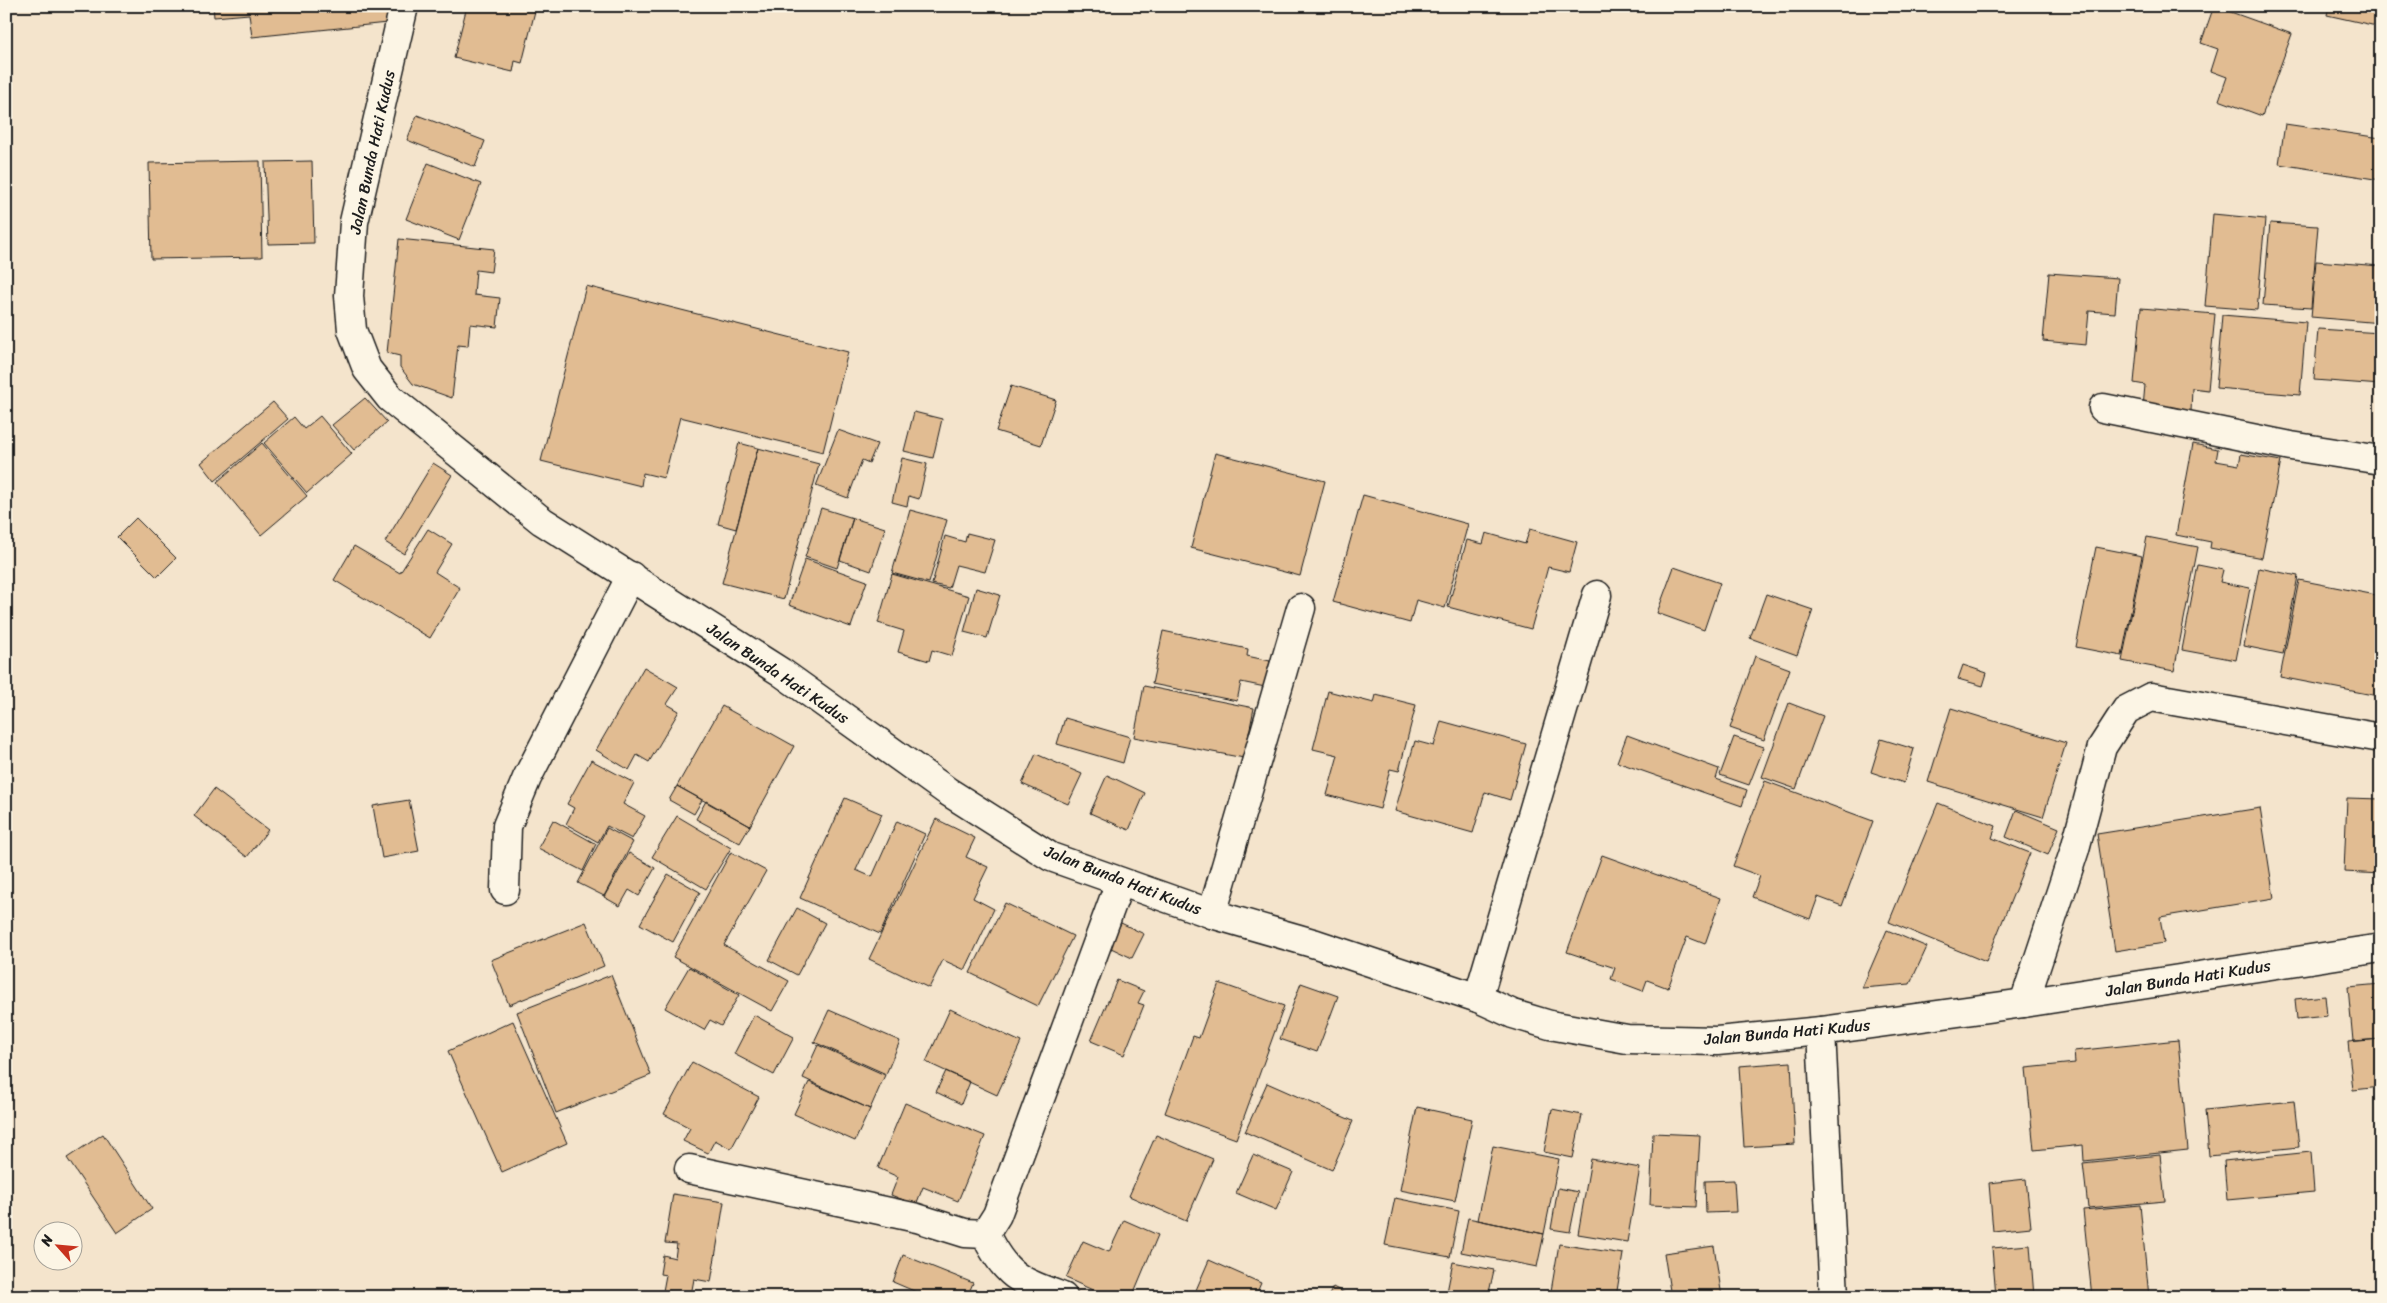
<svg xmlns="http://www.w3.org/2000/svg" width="2387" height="1303" font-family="Sriracha,sans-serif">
<rect width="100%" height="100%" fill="#f4e4cc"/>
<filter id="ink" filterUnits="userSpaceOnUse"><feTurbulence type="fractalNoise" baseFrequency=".02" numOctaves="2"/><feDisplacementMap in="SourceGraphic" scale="10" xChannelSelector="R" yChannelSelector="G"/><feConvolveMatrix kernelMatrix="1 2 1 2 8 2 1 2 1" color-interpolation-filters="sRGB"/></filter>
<g filter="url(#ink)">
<path fill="#e1bc92" stroke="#1c1c1c" d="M213 6H386L387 23 252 37 249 14 214 17Z
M467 6 536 7 522 63 515 61 513 72 454 58Z
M2214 6 2292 34 2262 116 2219 100 2227 77 2211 71 2218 49 2201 43Z
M2282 6H2305L2302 13Z
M2329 6H2381V27L2327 15Z
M417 115 485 141 475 167 407 140Z
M2285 124 2381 138V180L2279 164Z
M260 161 262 257 151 259 149 163Z
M312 161 314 243 268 244 265 162Z
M428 163 481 184 459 240 406 219Z
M2213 214 2265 219 2257 310 2205 306Z
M2270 223 2318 226 2311 308 2263 305Z
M399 239 494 249 491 272 476 270 474 295 500 298 497 327 470 324 468 346 458 345 452 398 413 384 400 367V356L387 353Z
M2316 261 2381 266V323L2311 317Z
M2049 273 2118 278 2115 313 2089 311 2086 345 2043 341Z
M586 286 848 352 823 452 680 417 664 478 643 473 641 486 541 461Z
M2141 308 2215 314 2208 390 2192 388 2191 412 2143 408 2145 385 2134 383Z
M2222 315 2306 322 2300 395 2216 388Z
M2318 329 2381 333V385L2314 380Z
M1011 386 1056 400 1041 445 996 431Z
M365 398 387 422 354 450 332 425Z
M273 402 288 419 215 481 201 463Z
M914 412 942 419 933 458 904 451Z
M320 416 352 454 307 493 264 443 294 417 304 429Z
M838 430 877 444 869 463 862 460 848 498 816 486Z
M262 443 307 496 261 535 217 482Z
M739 443 758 448 736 529 718 524Z
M2193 444 2218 449 2216 461 2239 465 2241 454 2281 461 2262 558 2210 548 2211 542 2176 535Z
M758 448 819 464 784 599 722 583Z
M1215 453 1325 481 1300 576 1191 548Z
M902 458 927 464 919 499 909 496 907 506 892 502Z
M433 463 452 475 404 554 385 542Z
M1363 495 1468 524 1445 608 1416 600 1410 623 1333 602Z
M821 508 853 518 837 568 805 557Z
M910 510 947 520 929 583 892 573Z
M136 518 176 558 157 577 117 537Z
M853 518 885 528 871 571 840 560Z
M428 529 452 544 435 572 460 588 430 638 334 580 354 546 400 573Z
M1530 529 1577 542 1569 572 1548 567 1531 629 1448 607 1467 540 1483 544 1486 533 1525 544Z
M967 533 995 540 985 572 956 565 949 588 932 584 945 536 965 542Z
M2147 537 2198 547 2174 671 2122 661Z
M2096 547 2142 556 2122 656 2076 647Z
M805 559 867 581 851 627 789 605Z
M2198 565 2223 570 2220 582 2250 588 2236 660 2182 650Z
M1674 567 1720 583 1704 630 1657 613Z
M2259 568 2298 576 2283 654 2244 646Z
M892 574 969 596 952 656 932 650 929 661 898 652 904 631 878 623Z
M2299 580 2381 596V681L2378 696 2280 677Z
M976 588 1000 595 987 638 964 632Z
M1766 594 1813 610 1797 655 1750 638Z
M1163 631 1248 649 1247 656 1270 661 1265 687 1241 682 1237 701 1152 684Z
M1755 656 1790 669 1764 740 1730 728Z
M1963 665 1987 673 1983 686 1958 679Z
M644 667 678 687 667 704 679 711 649 762 637 755 629 770 596 750Z
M1144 686 1254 708 1244 758 1134 737Z
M1328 691 1374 703 1376 695 1416 705 1399 771 1390 769 1380 809 1327 795 1338 755 1313 749Z
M1789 703 1823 716 1796 789 1762 777Z
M722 706 794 746 750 826 677 786Z
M1951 708 2066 743 2043 817 1928 782Z
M1065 718 1130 737 1123 763 1057 744Z
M1441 721 1526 744 1510 800 1485 792 1473 833 1395 811 1415 741 1434 746Z
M1627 735 1719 769 1716 779 1747 790 1742 806 1617 762Z
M1734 737 1764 747 1749 785 1720 775Z
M1881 739 1914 749 1904 783 1871 772Z
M1036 754 1082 774 1068 804 1022 784Z
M591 760 634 783 623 804 645 816 632 839 607 826 598 842 566 824 574 808 567 804Z
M1107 775 1145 793 1129 830 1090 813Z
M1765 781 1873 821 1842 906 1818 897 1810 919 1752 897 1760 876 1733 866Z
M677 786 702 800 694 814 669 800Z
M214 789 268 830 247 857 194 816Z
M845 798 882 814 856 870 872 877 897 821 925 834 880 934 800 898Z
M2347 798 2381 799V874L2344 872Z
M409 800 419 851 382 858 373 806Z
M706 801 750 826 740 843 696 819Z
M1938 803 1996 826 1992 838 2030 853 1986 962 1889 922Z
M2260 808 2274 898 2160 917 2164 943 2115 951 2097 834Z
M2016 810 2059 828 2048 855 2006 837Z
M677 816 731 848 706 889 652 857Z
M936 819 975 838 966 857 988 867 973 898 994 909 965 970 943 960 929 988 869 959Z
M553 820 596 844 583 871 538 848Z
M607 828 633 842 604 896 578 883Z
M731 852 766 871 724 945 789 981 772 1011 673 957Z
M629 853 655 868 639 896 629 890 620 906 604 897Z
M1602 855 1721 898 1705 944 1687 937 1668 988 1647 980 1643 991 1611 979 1615 968 1567 952Z
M668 874 700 892 673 942 640 924Z
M1005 903 1073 936 1038 1006 970 973Z
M797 908 825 923 797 975 769 960Z
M586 922 604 966 509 1005 491 960Z
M1121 923 1144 934 1132 958 1109 947Z
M1887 930 1927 947 1910 984 1862 988Z
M689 967 739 995 721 1026 710 1020 704 1030 665 1008Z
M611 975 651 1075 556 1113 517 1012Z
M1117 980 1144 991 1138 1003 1144 1005 1124 1055 1091 1041Z
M1219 983 1284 1006 1236 1139 1165 1113 1193 1036 1199 1038Z
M1301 983 1338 996 1317 1052 1280 1039Z
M2381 984V1039L2353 1041 2348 987Z
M2325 996 2327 1016 2297 1019 2295 999Z
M950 1009 1021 1042 997 1095 926 1062Z
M829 1010 900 1041 886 1074 814 1042Z
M754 1015 794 1037 774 1075 734 1054Z
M513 1021 567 1143 502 1172 448 1051Z
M2381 1039V1087L2353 1090 2348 1042Z
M2178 1040 2188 1150 2084 1161 2083 1145 2034 1150 2026 1068 2075 1063 2074 1051Z
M818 1045 885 1075 870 1109 803 1078Z
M692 1062 759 1097 731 1149 715 1140 708 1153 683 1141 690 1128 664 1114Z
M1791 1062 1795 1144 1744 1147 1739 1066Z
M946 1071 970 1082 961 1104 936 1092Z
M809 1082 870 1109 855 1141 794 1114Z
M1267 1083 1353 1121 1332 1170 1245 1132Z
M2294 1101 2299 1147 2209 1156 2205 1110Z
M905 1103 985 1136 958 1201 923 1187 916 1205 891 1195 898 1177 878 1168Z
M1417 1107 1472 1119 1455 1201 1400 1190Z
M1552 1109 1582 1115 1573 1158 1544 1152Z
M1653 1133 1700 1135 1696 1207 1650 1205Z
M103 1134 152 1209 117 1233 67 1158Z
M1156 1135 1213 1159 1186 1221 1129 1196Z
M1493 1146 1559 1159 1544 1234 1478 1220Z
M2311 1152 2314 1192 2227 1200 2224 1161Z
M1253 1155 1293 1172 1276 1210 1236 1193Z
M2160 1155 2165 1201 2088 1208 2083 1163Z
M1591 1159 1640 1168 1627 1242 1578 1234Z
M2026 1179 2031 1227 1993 1231 1989 1183Z
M1734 1180 1736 1212 1706 1213 1705 1181Z
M1558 1188 1578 1192 1570 1232 1551 1229Z
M673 1194 724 1202 711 1282 694 1279 691 1295 663 1291 666 1275 660 1274 663 1255 675 1258 677 1244 665 1243Z
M1395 1198 1459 1211 1450 1257 1385 1245Z
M2140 1205 2149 1297H2092L2083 1210Z
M1468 1218 1544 1234 1537 1267 1461 1252Z
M1124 1220 1158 1235 1132 1297H1108L1066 1278 1083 1241 1109 1252Z
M1559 1244 1623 1254 1616 1297H1550Z
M2030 1245 2034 1297H1996L1992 1248Z
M1714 1246 1722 1297H1671L1664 1253Z
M903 1255 973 1283 967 1297H928L893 1282Z
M1209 1260 1261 1283 1255 1297H1193Z
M1453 1262 1494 1270 1488 1297H1446Z
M1333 1287 1352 1297H1328Z
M873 1289 896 1297H870Z
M1822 1289 1823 1297H1760Z"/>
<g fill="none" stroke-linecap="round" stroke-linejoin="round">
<defs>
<path id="minor" d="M2103 408 2291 446 2381 460
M505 890 507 826 527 778 631 576
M1212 914 1301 608
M1478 998 1597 595
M2024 1003 2075 849 2102 747 2126 710 2151 697 2381 738
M1821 1031 1834 1297
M689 1169 917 1218 965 1233 985 1234 997 1215 1120 882
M985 1234C1006 1277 1020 1281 1063 1297"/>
<path id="tertiary" d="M404 6 354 222 349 296 352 330 367 369 390 398 542 521 781 672 947 791 1051 857 1212 914 1316 944 1478 998 1513 1014 1550 1025 1627 1039 1717 1041 1821 1031 2024 1003 2381 948"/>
</defs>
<use href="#minor" stroke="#1c1c1c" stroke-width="31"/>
<use href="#tertiary" stroke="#1c1c1c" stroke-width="31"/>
<use href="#minor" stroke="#fcf5e5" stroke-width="28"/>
<use href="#tertiary" stroke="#fcf5e5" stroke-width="28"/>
</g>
</g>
<g text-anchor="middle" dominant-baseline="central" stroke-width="4" stroke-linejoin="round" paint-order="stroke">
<g font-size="16" fill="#1c1c1c" stroke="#fcf5e5">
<text transform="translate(372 152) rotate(-78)">Jalan Bunda Hati Kudus</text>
<text transform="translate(778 673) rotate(34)">Jalan Bunda Hati Kudus</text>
<text transform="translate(1123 880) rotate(21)">Jalan Bunda Hati Kudus</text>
<text transform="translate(2188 978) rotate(-9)">Jalan Bunda Hati Kudus</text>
<text transform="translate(1787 1032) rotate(-5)">Jalan Bunda Hati Kudus</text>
</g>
</g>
<rect width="2387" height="1303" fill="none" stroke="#fcf5e5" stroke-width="25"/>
<rect x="12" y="12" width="2362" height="1278" fill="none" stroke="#1c1c1c" stroke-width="2" filter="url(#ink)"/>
<g transform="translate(58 1246) rotate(297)"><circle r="24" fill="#fcf5e5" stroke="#a29e95"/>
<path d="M0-4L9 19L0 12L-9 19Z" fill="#c8321e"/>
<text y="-8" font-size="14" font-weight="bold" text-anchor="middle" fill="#1c1c1c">N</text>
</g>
</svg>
